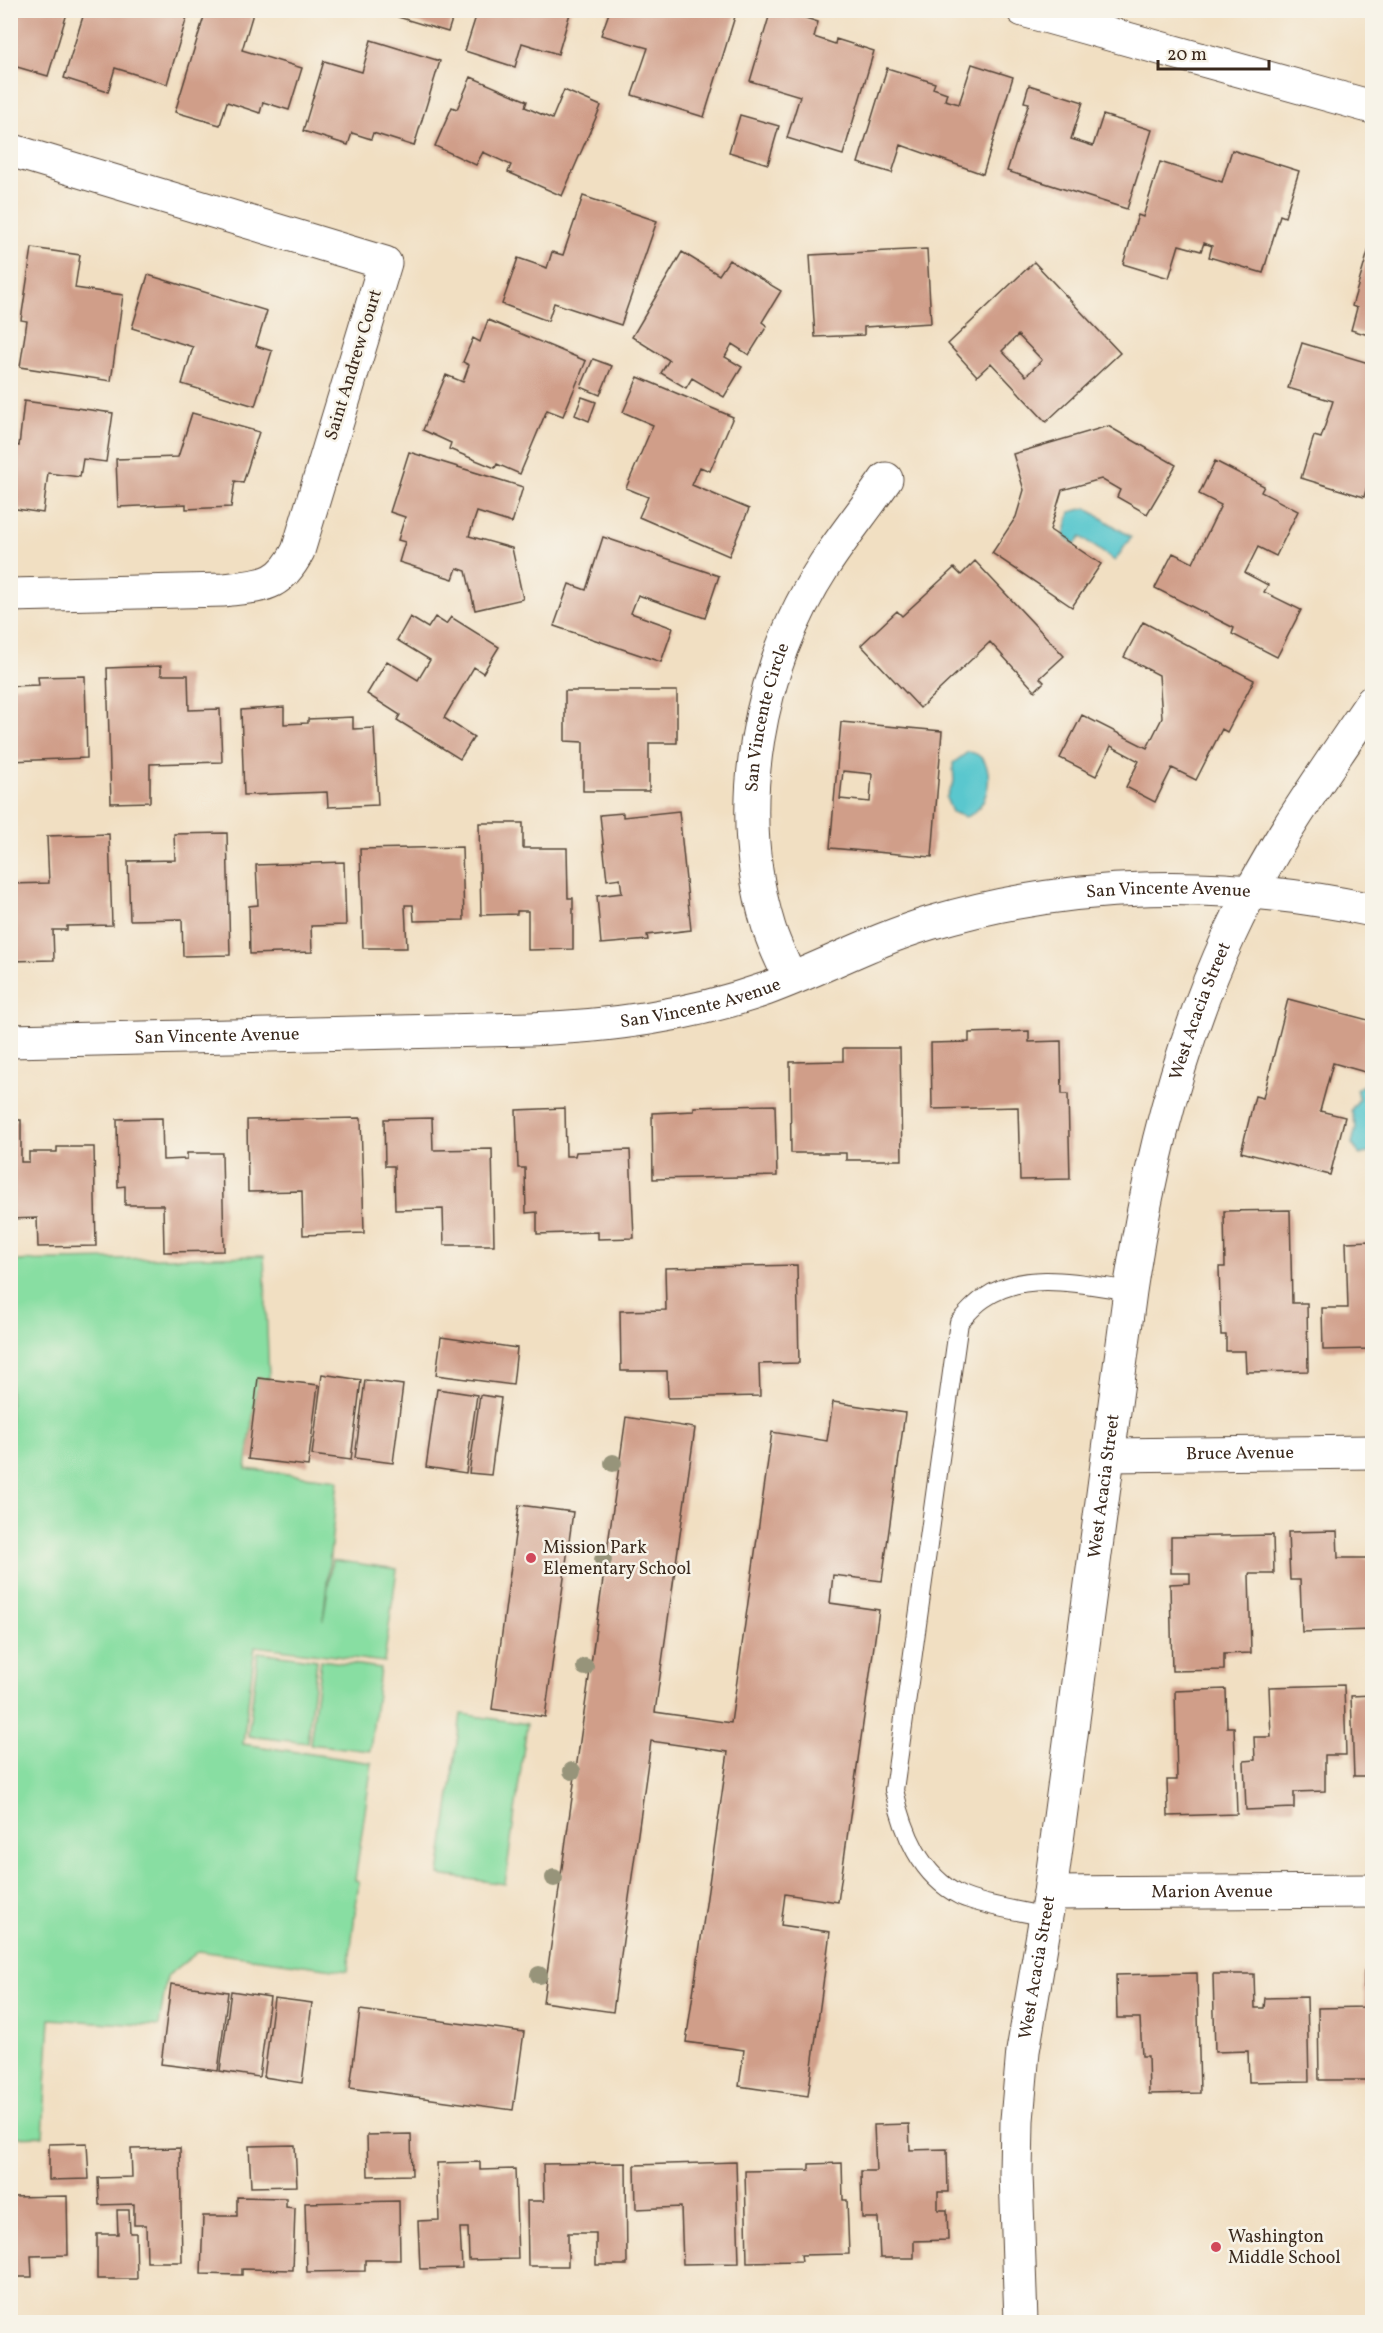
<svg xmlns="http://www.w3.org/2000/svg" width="1383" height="2333" font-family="Vollkorn,serif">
<rect width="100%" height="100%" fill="#f7f3e8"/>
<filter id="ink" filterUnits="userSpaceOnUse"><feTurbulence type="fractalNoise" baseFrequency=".0167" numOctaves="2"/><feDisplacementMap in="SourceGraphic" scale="12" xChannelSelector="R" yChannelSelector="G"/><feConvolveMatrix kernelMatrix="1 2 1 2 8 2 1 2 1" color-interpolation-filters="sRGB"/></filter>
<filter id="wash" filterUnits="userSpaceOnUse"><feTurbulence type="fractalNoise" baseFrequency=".008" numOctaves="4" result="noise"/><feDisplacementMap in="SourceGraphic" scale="24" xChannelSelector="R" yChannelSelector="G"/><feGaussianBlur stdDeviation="1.35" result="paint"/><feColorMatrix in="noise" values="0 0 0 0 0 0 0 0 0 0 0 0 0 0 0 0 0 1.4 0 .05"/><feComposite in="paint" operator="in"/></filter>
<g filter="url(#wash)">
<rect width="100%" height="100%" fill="#f1dfc2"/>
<path fill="#88dea2" stroke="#628460" stroke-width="1.5" d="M264 1256 269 1379 258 1378 246 1469 338 1480 323 1621 332 1560 397 1569 384 1662 255 1646 243 1744 372 1763 355 1880 359 1881 348 1971 199 1951 167 1976 159 2026 50 2019 43 2136 11 2137 10 1261Z
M258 1652 317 1660 307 1743 248 1736Z
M321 1660 380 1668 370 1751 310 1744Z
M461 1714 527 1724 505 1884 439 1875Z"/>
<path fill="#5ac7ce" stroke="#4a7876" stroke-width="1.5" d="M1086 508 1131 537 1115 561 1081 537 1075 544 1064 536 1070 512Z
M968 752C1000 754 991 811 965 817L952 812 946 798 954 782 953 763Z
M1372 1084V1152L1360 1155 1352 1144 1356 1127 1351 1110 1359 1099 1356 1089 1363 1085 1368 1088Z"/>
<g id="blocks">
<path fill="#d09e89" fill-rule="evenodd" d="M10 10H68L48 76 10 65Z
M85 10H189L167 84 115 68 108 92 64 78Z
M206 10H254L242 50 302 68 289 110 263 102 260 113 227 102 220 125 175 112Z
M399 10H455L448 32 398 17Z
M478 10H571L558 54 522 43 515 67 465 51Z
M610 10H737L704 117 632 95 648 48 601 35Z
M771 10H781L818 22 814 37 835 44 836 39 874 51 843 155 787 138 800 96 750 81Z
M371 40 440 61 414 146 373 133 371 139 352 133 348 145 303 131 324 61 362 72Z
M972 64 1013 77 983 174 901 145 892 173 858 163 887 68 935 83 933 88 947 93 945 100 959 104Z
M471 77 527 101 525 107 552 119 564 90 601 106 562 196 508 172 511 165 483 152 476 165 435 146 452 107 457 109Z
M1029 85 1083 102 1071 139 1093 146 1103 115 1152 130 1127 209 1007 171 1029 103 1024 102Z
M740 115 779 126 768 164 729 152Z
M1232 150 1299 171 1285 217 1280 215 1263 273 1209 257 1212 246 1204 243 1201 251 1179 245 1169 278 1123 264 1138 215 1143 217 1160 162 1222 182Z
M583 196 657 221 621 325 554 303 548 321 502 304 518 258 547 268 552 252 563 255Z
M10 233 17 234 12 269H10Z
M1370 245H1372V336L1351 330 1357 308 1352 306Z
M32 248 80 255 75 288 123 295 111 381 20 367 27 321 21 320Z
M927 249 931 323 864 327V335L815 337 810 255Z
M682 252 719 275 729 260 781 291 762 322 767 326 749 355 732 344 725 357 742 367 724 397 692 378 686 388 661 373 669 360 632 337Z
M1034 262 1120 353 1046 422 991 363 977 376 948 344ZM1018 335 1042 360 1026 376 1002 351Z
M148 275 267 311 256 346 272 351 255 406 182 384 193 347 132 328Z
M488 320 586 361 563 416 547 410 520 474 497 464 495 468 449 449 451 443 423 430 446 375 463 382 469 365 463 362 473 338 480 342Z
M1302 343 1372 364V469L1364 497 1301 478 1314 436 1321 438 1333 401 1288 388Z
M593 359 612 366 600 395 581 387Z
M638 377 733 417 710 471 700 467 692 485 749 509 729 556 639 517 648 497 626 488 653 425 623 412Z
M582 397 596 402 589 421 575 415Z
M24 401 113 413 106 462 83 459 80 477 48 473 43 513 10 508V462L15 445 19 446Z
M192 413 259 432 243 483 235 481 231 507 186 509V504L118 507 116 459 178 457Z
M1108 426 1176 465 1147 514 1117 497 1120 490 1101 479 1062 490 1050 530 1101 564 1072 607 992 553 1016 517 1024 490 1013 454Z
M409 452 523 487 512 523 477 512 469 536 512 548 523 599 475 610 466 571 457 568 453 579 399 562 405 542 398 540 405 517 390 512Z
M1215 461 1264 486 1261 492 1298 511 1276 556 1258 547 1245 573 1268 585 1264 592 1301 610 1277 657 1232 634 1234 628 1155 588 1173 553 1193 563 1221 505 1199 494Z
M603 537 719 576 705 618 638 595 631 613 673 628 661 662 554 626 569 584 586 590Z
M975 561 1064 656 1040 678 1044 682 1035 691 990 642 920 708 861 645 897 611 902 616 954 568 961 575Z
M410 617 428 628 435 617 446 624 451 617 499 647 483 673 474 667 444 718 474 737 460 759 397 720 400 715 367 694 387 661 418 680 430 660 397 640Z
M1143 622 1254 680 1227 732 1222 729 1196 780 1172 768 1155 802 1126 787 1139 761 1111 746 1096 776 1060 758 1082 715 1147 748 1162 718 1159 675 1124 657Z
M161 666V675H188L189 710 220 709 222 762 150 764V802L111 803 107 668Z
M85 676 87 758 10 761V686L39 685 38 677Z
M565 691H677V743H649V791H583V742L565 741Z
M284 707V724L308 723V719L353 717V729L374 728 378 805 328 807 327 792 244 795 241 710Z
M841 722 942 731 932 857 830 848ZM843 771 872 774 870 802 840 799Z
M679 811 691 930 647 935 648 940 601 944 597 896 622 893 620 878 607 880 600 815 623 813V817Z
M479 823H523V848H567L568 898H573V949L528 950V911H517V914L481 915Z
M227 833 230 955 183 956 182 919 130 920 128 861 175 860 174 834Z
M109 834 112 925 67 926V930H53L54 960 10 961V884L49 883 47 836Z
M462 847 464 920 414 921 413 905H405L407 948H363L360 849Z
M344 862 346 925 311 926 312 952 250 954 249 906 258 905 256 865Z
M1288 999 1372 1021V1074L1333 1063 1320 1111 1345 1117 1330 1175 1241 1152 1255 1096 1263 1098Z
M1029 1031V1042L1061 1041 1062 1094H1068L1070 1179 1020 1180 1018 1107 932 1109 931 1043 969 1042V1033Z
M843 1048H900L902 1160H846V1153H791L790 1062 843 1061Z
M775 1105 777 1176 653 1179 652 1113 694 1111V1107Z
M565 1108 566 1156H575L576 1152 630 1150 634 1238 598 1239V1232L537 1234V1212L526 1213 525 1168H518L516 1110Z
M162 1118 163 1160 187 1159V1153H222L224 1251 164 1252 163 1205H125V1186L118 1187 117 1119Z
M361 1118 364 1233 303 1235 302 1191 248 1192 247 1120Z
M432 1118 433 1150 492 1149 494 1245H444L443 1209 395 1210 394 1166H385L384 1119Z
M10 1120H21V1162H29V1152H57V1147H94L96 1246 38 1247 37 1218 10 1219Z
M1290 1210 1292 1303H1307L1308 1371 1246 1372 1245 1351H1226V1335H1221L1219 1267H1225L1224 1211Z
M1372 1241V1349L1323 1350 1322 1308H1348L1346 1242Z
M797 1265 799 1363 759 1364 760 1396 668 1398 667 1371H621L620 1311 666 1310 665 1268Z
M441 1337 517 1348 513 1385 436 1375Z
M322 1374 361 1380 351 1460 312 1455Z
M258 1378 318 1385 308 1466 248 1459Z
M365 1380 403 1385 393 1463 355 1458Z
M437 1389 477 1395 466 1473 426 1467Z
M480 1395 501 1398 491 1475 469 1473Z
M833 1402 905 1413 882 1581 833 1575 830 1603 879 1610 838 1902 785 1894 781 1925 830 1932 808 2096 739 2086 744 2050 686 2042 728 1752 651 1741 613 2012 543 2002 626 1417 695 1428 655 1712 731 1723 772 1432 827 1441Z
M519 1505 573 1512 545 1717 492 1709Z
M1337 1531 1338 1558H1372V1630L1302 1632 1300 1580H1290L1288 1532Z
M1273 1535 1274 1574H1249L1251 1653 1224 1654V1670L1172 1671 1170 1584 1190 1583V1573H1171V1537Z
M1344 1685 1346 1755H1325V1791L1294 1792V1808L1246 1810 1244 1761 1255 1760 1254 1737H1271L1269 1687Z
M1226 1689 1227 1727H1234L1237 1814 1168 1816 1167 1780H1177L1175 1691Z
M1372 1695V1776H1354L1351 1696Z
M1364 1971H1372V2080H1319L1318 2008 1364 2007Z
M1197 1973 1200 2093 1149 2094 1148 2056H1142L1140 2018H1117L1116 1975Z
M1213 1974H1254L1255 2008H1264L1265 1998 1307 1997 1309 2081 1249 2082 1248 2051 1215 2052Z
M171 1984 228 1992 218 2071 161 2064Z
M231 1991 270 1997 259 2077 220 2071Z
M274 1998 312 2003 302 2083 264 2077Z
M360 2010 524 2032 513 2110 350 2088Z
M909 2124 910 2150 947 2149 948 2192H938V2210H947L948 2240 914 2241V2258H880L878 2218H862L861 2171H876L874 2125Z
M411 2134 412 2175 368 2176 367 2135Z
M87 2143 89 2179 49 2180V2144Z
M295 2145 297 2186 251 2187 249 2146Z
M180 2148 182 2262H147L146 2225H134V2204L99 2205 98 2178 132 2177 131 2149Z
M480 2162V2170L515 2169 518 2259 469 2260 468 2228H460L462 2268 420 2269 418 2221 439 2220 437 2163Z
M736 2162 739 2263 683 2264 681 2207 636 2209 635 2165Z
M626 2163 627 2265H596V2233H568V2266H528L527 2201H544L543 2164Z
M842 2163 843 2200H847L849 2254 801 2255 802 2261 747 2262 745 2171 809 2170V2164Z
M67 2196 68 2255 31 2256 32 2277H10V2197Z
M237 2197 286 2198V2207L295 2208 293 2270 242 2269V2275L201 2274 203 2216H237Z
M399 2201 400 2260H365V2271L307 2272 305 2203Z
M117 2210H129L130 2233H136L137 2279H97V2234H118Z"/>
</g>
</g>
<g filter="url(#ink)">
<use href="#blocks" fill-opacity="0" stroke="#564537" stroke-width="1.5"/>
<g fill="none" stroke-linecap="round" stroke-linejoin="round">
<defs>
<path id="service" d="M1047 1917C1024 1912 980 1905 961 1896 920 1876 903 1831 894 1790L959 1322C967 1314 974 1305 983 1299 1024 1269 1084 1284 1130 1291"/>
<g id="minor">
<path d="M1023 10 1372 107"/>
<path d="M10 150 385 263 298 551C279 588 262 585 224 590L10 595"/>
<path id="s1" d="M790 978C783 962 774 945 769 928 732 808 757 669 825 564 844 535 866 508 886 479"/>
<path id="s2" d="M10 1041 530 1029C612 1026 689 1016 766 989 821 969 873 940 930 923 1072 880 1227 879 1372 910"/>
<path id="s3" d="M1110 1455 1372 1452"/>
<path id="s4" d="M1050 1893 1372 1891"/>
</g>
<g id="tertiary">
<path id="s5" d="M1021 2322 1016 2173 1017 2120 1023 2051 1050 1893 1130 1291C1148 1169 1178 1046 1230 934 1268 851 1322 776 1372 702"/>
</g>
</defs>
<use href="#service" stroke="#564537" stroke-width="20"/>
<use href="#minor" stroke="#564537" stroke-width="35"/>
<use href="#tertiary" stroke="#564537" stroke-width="35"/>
<use href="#service" stroke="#fff" stroke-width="18"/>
<use href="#minor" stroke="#fff" stroke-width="33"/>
<use href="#tertiary" stroke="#fff" stroke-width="33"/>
</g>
<g fill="#97947a">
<circle cx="613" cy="1463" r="9"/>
<circle cx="603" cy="1560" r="9"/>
<circle cx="585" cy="1667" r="9"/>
<circle cx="572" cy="1771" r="9"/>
<circle cx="554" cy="1878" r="9"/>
<circle cx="539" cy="1975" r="9"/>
</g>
</g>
<g fill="#d1495b" stroke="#f7f3e8" stroke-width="2">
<circle cx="531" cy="1558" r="6"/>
<circle cx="1216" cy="2247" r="6"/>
</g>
<g text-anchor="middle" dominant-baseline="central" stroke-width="5" stroke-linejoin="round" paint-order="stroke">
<g font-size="18" fill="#3b2a1e" stroke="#f7f3e8">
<text transform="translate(354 365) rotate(-73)">Saint Andrew Court</text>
<text stroke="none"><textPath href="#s1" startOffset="268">San Vincente Circle</textPath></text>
<text stroke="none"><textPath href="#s2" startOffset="1179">San Vincente Avenue</textPath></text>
<text stroke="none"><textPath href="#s2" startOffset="693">San Vincente Avenue</textPath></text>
<text stroke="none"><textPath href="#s5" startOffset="1328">West Acacia Street</textPath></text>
<text stroke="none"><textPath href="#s2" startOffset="207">San Vincente Avenue</textPath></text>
<text stroke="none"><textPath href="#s3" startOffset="130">Bruce Avenue</textPath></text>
<text stroke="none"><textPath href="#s5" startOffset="842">West Acacia Street</textPath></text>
<text stroke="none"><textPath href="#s4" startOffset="162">Marion Avenue</textPath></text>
<text stroke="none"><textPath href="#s5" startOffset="356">West Acacia Street</textPath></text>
</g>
<g font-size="18" fill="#3b2a1e" stroke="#f7f3e8" text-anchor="start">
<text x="543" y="1548">Mission Park<tspan x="543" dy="21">Elementary School</tspan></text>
<text x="1228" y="2237">Washington<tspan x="1228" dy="21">Middle School</tspan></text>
</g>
</g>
<rect width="1383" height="2333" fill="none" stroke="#f7f3e8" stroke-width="36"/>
<path d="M1158 60v9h111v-9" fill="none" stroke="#3b2a1e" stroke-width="3"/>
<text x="1167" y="60" font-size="18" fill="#3b2a1e" stroke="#f7f3e8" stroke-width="4.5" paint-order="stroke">20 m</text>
</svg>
